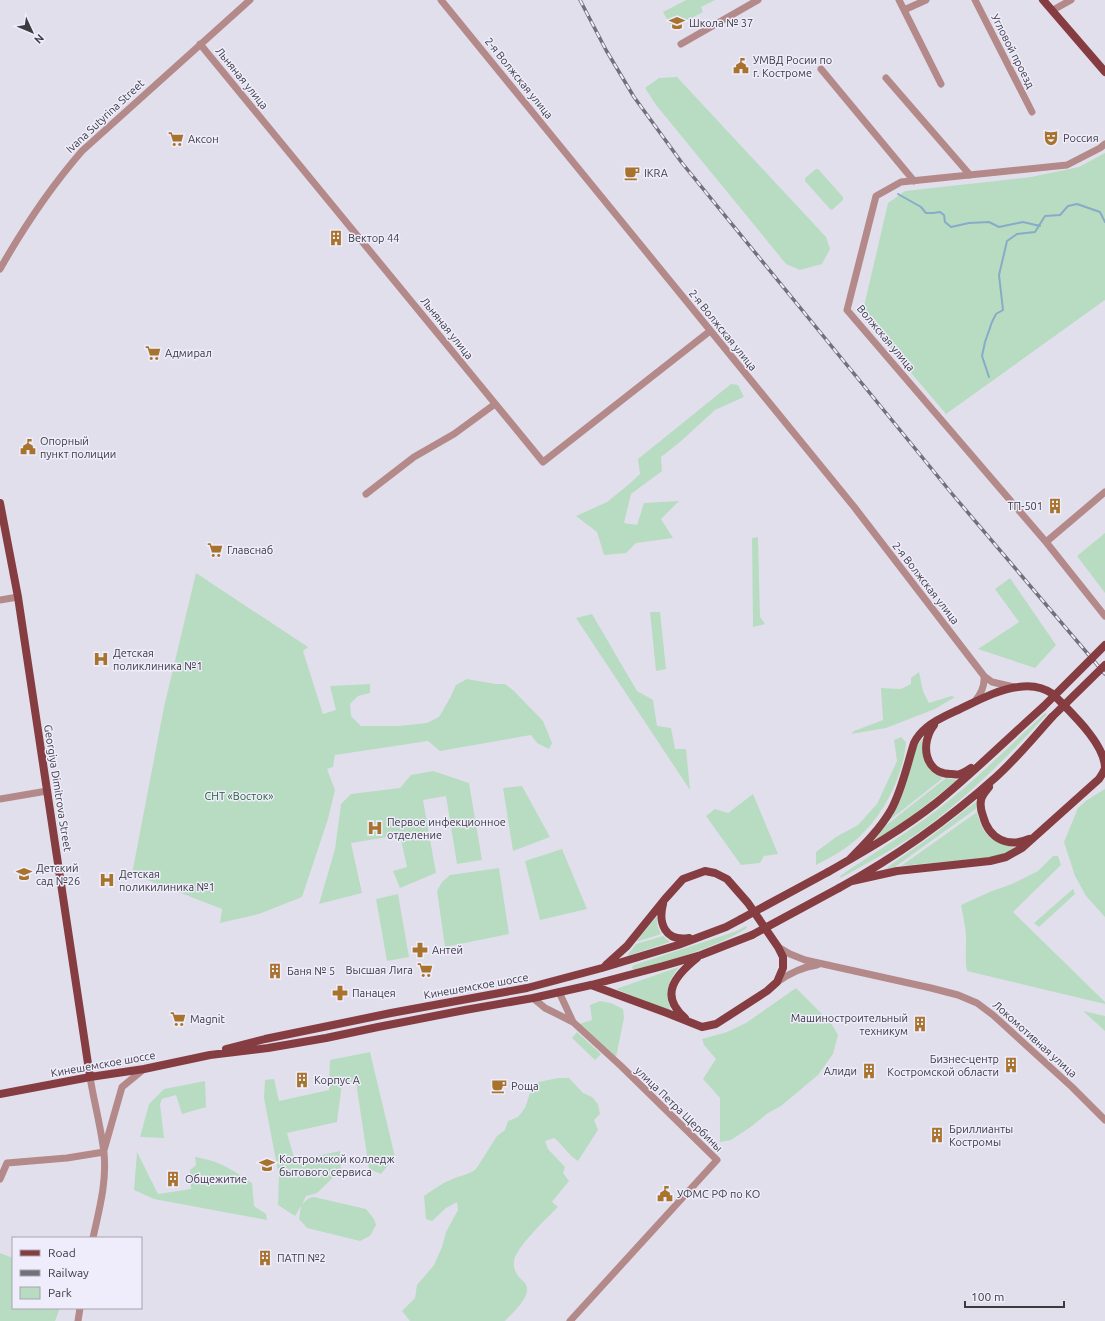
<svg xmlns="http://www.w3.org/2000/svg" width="1105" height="1321" font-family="Ubuntu,sans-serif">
<rect width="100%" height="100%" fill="#e2dfed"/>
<path fill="#b8dcc1" d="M686 0H715L701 7 703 12 672 28 663 12Z
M677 77 826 237 830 249 822 264 800 270 786 264 656 105 645 88 659 78Z
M1105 153V300L946 414 862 315 888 203 905 191 1031 177 1079 167Z
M816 169H818L843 197V200L832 210 830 209 805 181V178Z
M731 384 738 385 744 397 715 410 680 442 661 457 662 471 631 494 624 523 637 525 644 503 679 501 661 519 673 538 636 543 626 553 604 555 597 532 576 516 607 502 628 485 640 474 638 459Z
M1105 533V593L1077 556Z
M758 537 760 617 765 624 753 627 752 538Z
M196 573 308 647 303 651 323 714 336 710 330 686 370 684V693L358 696 350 704 351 716 361 726H398L427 723 439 717 450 698 456 685 467 679 496 684H505L513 690 543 721 552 743 549 749 537 743 531 735 440 751 428 741 335 755 333 767 327 769 335 790 328 819 302 897 259 914 220 923 222 909 132 874 164 707Z
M1010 578 1056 645 1035 668 978 649 1019 622 995 589Z
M650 612H660L666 669 656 671Z
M592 614 637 691 653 700 657 726 671 728 675 749H686L690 790 576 618Z
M919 672 923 691 929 703 951 696 955 697 935 709 886 728 851 734 854 731 883 720 881 688 901 689 911 684V678Z
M1045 713 1047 714C1009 755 970 795 925 828 898 847 869 862 841 878L840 876C875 852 912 830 946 803 981 775 1012 743 1045 713Z
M901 737 906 742C904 772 887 808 866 830 853 845 834 856 816 865V852L836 837 858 825 877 804 897 761 894 740Z
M922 739H923C921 758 925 769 943 778L886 823 916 748Z
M433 771 469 783 482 860 457 864 446 796 423 800 436 873 400 888 393 871 407 867 400 835 351 843 362 893 319 904 335 849 341 804 351 794 400 788 411 775Z
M946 778 957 780 913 815 874 841 884 827Z
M522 786 550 837 513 851 503 788Z
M1105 789V917L1086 896 1075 876 1064 842 1078 808 1087 800Z
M753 794 778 854 764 856 760 863 741 865 706 816 715 809 728 813Z
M977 801V808L895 867 885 869 930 837Z
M977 812C983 837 992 842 1016 848L1006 853 993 857 901 866Z
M562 849 587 909 540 920 525 861Z
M1053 856H1058L1061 865 1013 912 1105 1002V1004L967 971C965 960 966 950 966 939 966 928 963 916 961 905L992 891 1012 884 1038 871Z
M499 868 509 934 445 947 437 891 442 882 450 875Z
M1073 889 1075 894 1039 927 1034 923Z
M398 894 409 957 387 961 376 899Z
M657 916V925L661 934 636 942Z
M746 926 747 928C713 949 673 959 636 970H633L632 967 634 965 737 931Z
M663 936 670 942 627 956 636 944Z
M679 967C667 983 665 993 671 1012L616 989Z
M796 988 831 1023 838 1035 833 1054 818 1075 781 1106 768 1113 752 1126 731 1140 720 1142V1098L703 1079 716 1059 704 1045 702 1039 727 1032 746 1023Z
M600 1001 611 1003 623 1009 624 1018 616 1057 579 1024 592 1020 590 1005Z
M1083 1011 1105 1016V1031Z
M577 1032 601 1054 595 1060 572 1038Z
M370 1052 395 1157 381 1174 369 1169 356 1082 342 1083 337 1122 287 1133 295 1161 340 1151 341 1170 317 1193 306 1196 302 1204 309 1198 314 1197 366 1209 374 1219 376 1225 370 1236 360 1241 307 1228 299 1219 301 1206 295 1216 278 1205 279 1176 264 1098 265 1080 274 1079 279 1101 329 1090 330 1060Z
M558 1078H569L583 1093 592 1097 598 1104 600 1114 594 1120 598 1130 578 1161C569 1156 563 1145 554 1138L545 1141 548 1149 565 1167 563 1173 569 1181 552 1202 558 1207C548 1217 514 1249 514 1262 513 1272 519 1277 525 1283 534 1295 512 1313 505 1321H410L402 1311 415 1298 417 1285 434 1265 442 1247 446 1232 458 1210 457 1202 446 1208 432 1221 426 1219 424 1196C434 1189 444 1182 455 1178 463 1175 470 1174 476 1169L497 1136 505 1130 508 1121 518 1117 525 1108 532 1087 539 1082Z
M205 1081 206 1107 182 1114 176 1095 162 1099 160 1104 164 1138 140 1137 149 1104 164 1089Z
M137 1152 158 1194 191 1189 190 1170 196 1165 195 1157C220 1161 231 1169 252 1183L254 1206 266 1214 267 1220 154 1199 134 1190Z
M0 1253 13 1258V1308H60L55 1321H0Z"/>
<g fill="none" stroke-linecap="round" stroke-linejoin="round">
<path stroke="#87abc9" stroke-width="2" d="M898 194 921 207 926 213H933L940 212 944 215 945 222 951 227 969 223 989 222 999 227 1023 222 1040 226
M989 377 982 356 985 342 992 322 996 314 1003 310 999 275 1007 241 1017 234 1035 232 1045 216 1060 215 1068 206 1077 204 1100 212 1105 222"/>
<path stroke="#b48989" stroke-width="7" d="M441 0 855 508 984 676 992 682 1014 687
M899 0 941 84
M975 0 1032 112
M904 10 926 0
M1053 10 1071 0
M200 44 543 462 710 331
M681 44 758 0
M821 69 914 181
M886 78 970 175
M1105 144 1100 148 1067 165 901 182 876 196 847 310 1046 542 1105 616
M0 269C25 225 49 189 82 151L250 0
M366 494 414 457 454 434 495 404
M1046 542 1105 492
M0 600 18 597
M975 701C981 694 985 686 984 676
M0 799 47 791
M778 947 790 954 805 960 931 988 958 995 977 1003 993 1015 1072 1087 1105 1120
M777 982C790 973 802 967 817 965
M559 992 573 1022
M533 998 545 1008 573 1022 621 1066 717 1160 570 1321
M90 1077C94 1102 101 1127 104 1153 107 1182 99 1210 93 1238
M104 1150 122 1087 144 1069
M0 1179 7 1163 67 1158 104 1152
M78 1321 80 1308"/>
<path stroke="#863d42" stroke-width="8" d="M1043 0 1105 72
M0 503 18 597 90 1077
M934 725C920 743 924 774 951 774 954 774 958 775 960 774 964 773 968 770 971 768
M989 787C986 791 982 795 981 800 980 806 981 811 983 816 989 839 1008 848 1029 839
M849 860C864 845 880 829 891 810 902 790 907 765 914 743 917 737 921 732 926 728 935 720 947 715 958 710 977 701 996 690 1018 687 1030 685 1043 687 1053 694 1069 711 1105 743 1105 768 1104 771 1101 776 1099 779L1022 848 1006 857 990 861 897 871 852 881
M828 872C865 851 903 829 936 803 973 773 1007 739 1043 707
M839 888C894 858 949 819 996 777 1016 759 1034 737 1052 717
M663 904C658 923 665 942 689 938
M591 985 667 1013 702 1027 716 1024 767 991 777 982 783 968V957L778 947 748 903 727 879 715 873 705 871 683 879 665 899 627 946 606 965
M685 1018C658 995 676 975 697 958
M226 1049 265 1039 391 1013 527 988 602 968 678 945 726 927 741 919
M0 1094 90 1077 144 1069 210 1055 268 1048 326 1038 378 1027 465 1010 533 998 591 985 663 966 701 955 752 935"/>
<defs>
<path id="rail" d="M580 0 606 50 634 97 682 163 953 495 1105 674"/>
</defs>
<use href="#rail" stroke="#727078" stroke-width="3.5"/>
<use href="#rail" stroke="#efecfb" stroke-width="2" stroke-dasharray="6" stroke-linecap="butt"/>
<path stroke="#863d42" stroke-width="8" d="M1043 707 1105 645
M1052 717 1105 665
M741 919 828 872
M752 935 839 888"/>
</g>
<defs>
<symbol id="school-bare" viewBox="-9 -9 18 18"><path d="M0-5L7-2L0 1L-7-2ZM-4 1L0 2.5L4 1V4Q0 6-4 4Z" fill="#a8742d" stroke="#efecfb" stroke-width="2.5" paint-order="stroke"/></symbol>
<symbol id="civic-bare" viewBox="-9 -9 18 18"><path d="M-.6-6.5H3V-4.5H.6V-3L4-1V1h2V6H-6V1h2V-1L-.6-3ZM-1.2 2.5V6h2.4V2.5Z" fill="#a8742d" stroke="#efecfb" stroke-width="2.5" paint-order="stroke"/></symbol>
<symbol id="theatre-bare" viewBox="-9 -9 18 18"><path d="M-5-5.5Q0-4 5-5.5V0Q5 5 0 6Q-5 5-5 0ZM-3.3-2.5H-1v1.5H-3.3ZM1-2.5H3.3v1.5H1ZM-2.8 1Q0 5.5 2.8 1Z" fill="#a8742d" stroke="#efecfb" stroke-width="2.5" paint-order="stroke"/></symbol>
<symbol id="supermarket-bare" viewBox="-9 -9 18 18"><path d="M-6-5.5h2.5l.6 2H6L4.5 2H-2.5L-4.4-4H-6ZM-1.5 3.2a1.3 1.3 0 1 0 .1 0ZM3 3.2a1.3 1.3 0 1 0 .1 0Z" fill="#a8742d" stroke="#efecfb" stroke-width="2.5" paint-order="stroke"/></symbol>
<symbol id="cafe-bare" viewBox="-9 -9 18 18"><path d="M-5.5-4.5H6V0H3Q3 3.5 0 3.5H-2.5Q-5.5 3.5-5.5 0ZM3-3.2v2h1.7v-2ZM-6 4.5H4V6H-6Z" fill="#a8742d" stroke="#efecfb" stroke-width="2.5" paint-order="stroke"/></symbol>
<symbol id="building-bare" viewBox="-9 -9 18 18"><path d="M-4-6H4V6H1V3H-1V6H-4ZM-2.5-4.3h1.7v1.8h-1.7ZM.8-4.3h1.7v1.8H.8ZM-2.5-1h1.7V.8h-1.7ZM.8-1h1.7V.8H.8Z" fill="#a8742d" stroke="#efecfb" stroke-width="2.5" paint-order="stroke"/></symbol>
<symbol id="hospital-bare" viewBox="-9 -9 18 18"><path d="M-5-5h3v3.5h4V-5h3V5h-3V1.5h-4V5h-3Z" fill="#a8742d" stroke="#efecfb" stroke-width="2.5" paint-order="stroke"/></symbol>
<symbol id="pharmacy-bare" viewBox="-9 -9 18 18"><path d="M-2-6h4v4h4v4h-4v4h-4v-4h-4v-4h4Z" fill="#a8742d" stroke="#efecfb" stroke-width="2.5" paint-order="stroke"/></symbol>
<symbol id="university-bare" viewBox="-9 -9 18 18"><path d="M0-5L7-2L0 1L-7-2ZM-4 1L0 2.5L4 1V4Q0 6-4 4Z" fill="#a8742d" stroke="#efecfb" stroke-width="2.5" paint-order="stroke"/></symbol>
</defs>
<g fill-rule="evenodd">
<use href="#school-bare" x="666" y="12" width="22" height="22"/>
<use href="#civic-bare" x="730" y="55" width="22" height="22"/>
<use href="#theatre-bare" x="1040" y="127" width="22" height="22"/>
<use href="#supermarket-bare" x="165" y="128" width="22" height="22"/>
<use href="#cafe-bare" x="621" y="162" width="22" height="22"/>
<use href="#building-bare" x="325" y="227" width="22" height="22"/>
<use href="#supermarket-bare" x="142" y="342" width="22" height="22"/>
<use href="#civic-bare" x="17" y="436" width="22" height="22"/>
<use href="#building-bare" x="1044" y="495" width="22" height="22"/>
<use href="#supermarket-bare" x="204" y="539" width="22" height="22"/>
<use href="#hospital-bare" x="90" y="648" width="22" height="22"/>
<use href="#hospital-bare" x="364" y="817" width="22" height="22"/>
<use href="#school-bare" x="13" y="863" width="22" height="22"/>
<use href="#hospital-bare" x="96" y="869" width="22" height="22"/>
<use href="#pharmacy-bare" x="409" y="939" width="22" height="22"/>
<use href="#supermarket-bare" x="414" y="959" width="22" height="22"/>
<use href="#building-bare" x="264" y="960" width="22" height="22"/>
<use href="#pharmacy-bare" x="329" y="982" width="22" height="22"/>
<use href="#supermarket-bare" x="167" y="1008" width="22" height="22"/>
<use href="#building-bare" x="909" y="1013" width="22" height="22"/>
<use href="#building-bare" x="1000" y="1054" width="22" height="22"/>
<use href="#building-bare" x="858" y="1060" width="22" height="22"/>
<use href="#building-bare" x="291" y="1069" width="22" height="22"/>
<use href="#cafe-bare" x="488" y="1075" width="22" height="22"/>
<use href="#building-bare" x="926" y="1124" width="22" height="22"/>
<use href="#university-bare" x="256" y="1154" width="22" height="22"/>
<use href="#building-bare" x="162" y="1168" width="22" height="22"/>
<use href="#civic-bare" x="654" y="1183" width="22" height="22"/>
<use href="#building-bare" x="254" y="1247" width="22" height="22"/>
</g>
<g text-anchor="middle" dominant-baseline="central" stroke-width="3" stroke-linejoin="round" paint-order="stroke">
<g font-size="11" fill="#3c3b40" stroke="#efecfb" text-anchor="start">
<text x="689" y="23">Школа № 37</text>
<text x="753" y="60">УМВД Росии по<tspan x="753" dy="13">г. Костроме</tspan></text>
<text x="1063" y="138">Россия</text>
<text x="188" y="139">Аксон</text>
<text x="644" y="173">IKRA</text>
<text x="348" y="238">Вектор 44</text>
<text x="165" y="353">Адмирал</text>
<text x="40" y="441">Опорный<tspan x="40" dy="13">пункт полиции</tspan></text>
<text x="1043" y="506" text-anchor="end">ТП-501</text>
<text x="227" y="550">Главснаб</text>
<text x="113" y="653">Детская<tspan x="113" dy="13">поликлиника №1</tspan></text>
<text x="387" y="822">Первое инфекционное<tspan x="387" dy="13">отделение</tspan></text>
<text x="36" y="868">Детский<tspan x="36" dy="13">сад №26</tspan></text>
<text x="119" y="874">Детская<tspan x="119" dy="13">поликилиника №1</tspan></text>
<text x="432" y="950">Антей</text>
<text x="413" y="970" text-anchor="end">Высшая Лига</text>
<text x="287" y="971">Баня № 5</text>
<text x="352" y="993">Панацея</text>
<text x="908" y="1018" text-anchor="end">Машиностроительный<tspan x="908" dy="13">техникум</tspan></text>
<text x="190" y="1019">Magnit</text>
<text x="999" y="1059" text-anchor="end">Бизнес-центр<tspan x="999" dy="13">Костромской области</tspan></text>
<text x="857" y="1071" text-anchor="end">Алиди</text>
<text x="314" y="1080">Корпус А</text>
<text x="511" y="1086">Роща</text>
<text x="949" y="1129">Бриллианты<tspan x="949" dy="13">Костромы</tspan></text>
<text x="279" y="1159">Костромской колледж<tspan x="279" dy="13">бытового сервиса</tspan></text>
<text x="185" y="1179">Общежитие</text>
<text x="677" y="1194">УФМС РФ по КО</text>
<text x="277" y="1258">ПАТП №2</text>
</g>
<g font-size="11" fill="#3c3b40" stroke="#efecfb">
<text transform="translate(1013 51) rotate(63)">Угловой проезд</text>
<text transform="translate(242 78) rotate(51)">Льняная улица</text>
<text transform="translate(519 78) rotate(51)">2-я Волжская улица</text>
<text transform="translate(105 116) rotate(-43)">Ivana Sutyrina Street</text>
<text transform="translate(447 328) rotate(51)">Льняная улица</text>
<text transform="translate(723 330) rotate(51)">2-я Волжская улица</text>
<text transform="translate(886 338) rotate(50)">Волжская улица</text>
<text transform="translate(926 583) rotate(52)">2-я Волжская улица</text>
<text transform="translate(58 788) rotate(81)">Georgiya Dimitrova Street</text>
<text transform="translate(476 986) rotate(-10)">Кинешемское шоссе</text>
<text transform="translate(1035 1039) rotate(42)">Локомотивная улица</text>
<text transform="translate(103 1064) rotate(-10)">Кинешемское шоссе</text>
<text transform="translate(679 1109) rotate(44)">улица Петра Щербины</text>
</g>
<g font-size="11" fill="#25613a" stroke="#efecfb">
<text x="239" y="796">СНТ «Восток»</text>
</g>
</g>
<rect x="12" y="1237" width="130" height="72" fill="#efecfb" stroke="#a7a5b0"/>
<rect x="20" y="1250" width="20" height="6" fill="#863d42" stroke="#a7a5b0"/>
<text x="48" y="1257" font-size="12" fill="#3c3b40">Road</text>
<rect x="20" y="1270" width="20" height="6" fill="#727078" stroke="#a7a5b0"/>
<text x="48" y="1277" font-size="12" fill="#3c3b40">Railway</text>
<rect x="20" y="1287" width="20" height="12" fill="#b8dcc1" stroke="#a7a5b0"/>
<text x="48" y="1297" font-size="12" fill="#3c3b40">Park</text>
<g transform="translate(32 32) rotate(134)" stroke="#efecfb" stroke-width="3" paint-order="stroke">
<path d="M0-3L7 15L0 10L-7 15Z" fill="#3c3b40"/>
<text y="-6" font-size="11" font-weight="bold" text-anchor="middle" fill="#3c3b40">N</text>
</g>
<path d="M965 1301v6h99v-6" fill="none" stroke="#3c3b40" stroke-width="2"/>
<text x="971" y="1301" font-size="12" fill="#3c3b40" stroke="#efecfb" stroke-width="3" paint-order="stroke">100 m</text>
</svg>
